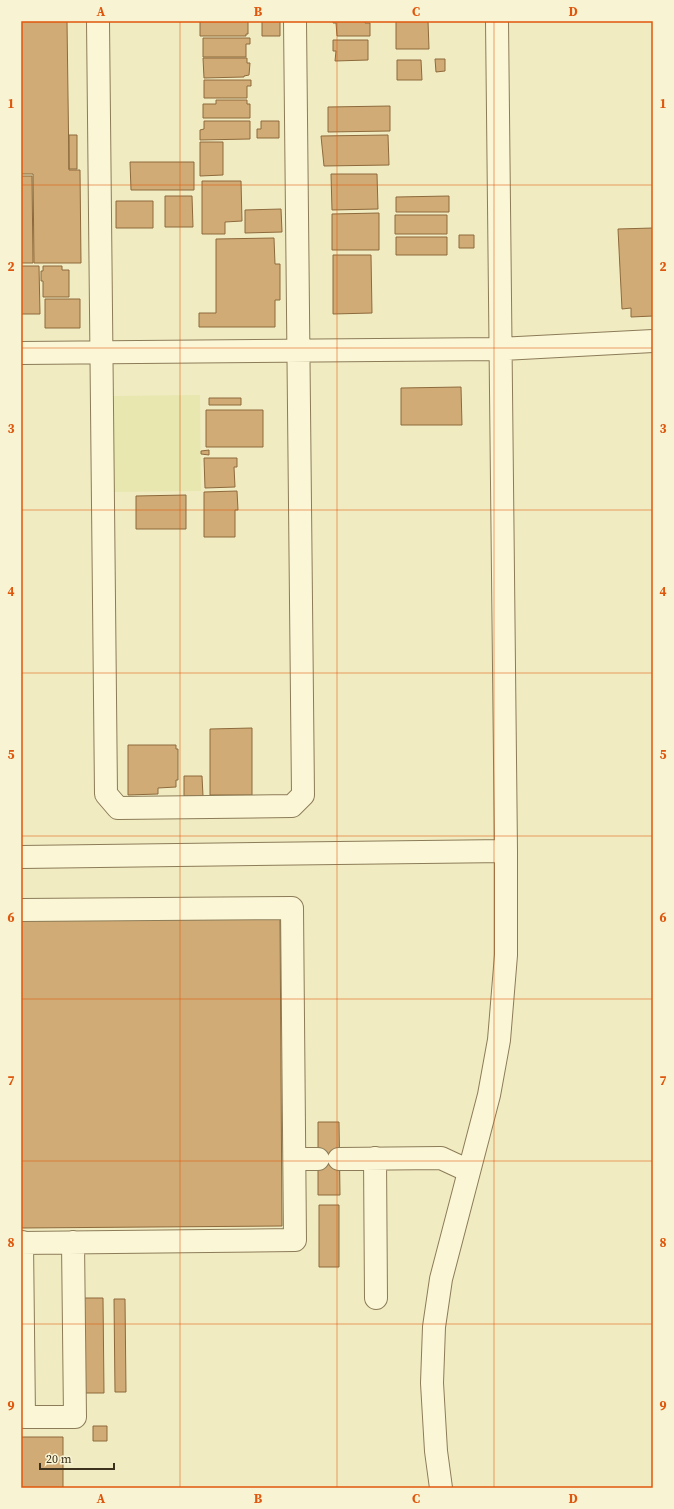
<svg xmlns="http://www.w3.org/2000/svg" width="674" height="1509" font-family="'Source Serif 4',serif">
<rect width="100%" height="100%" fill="#f1ebc2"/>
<path fill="#e7e7af" d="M200 395 201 491 110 492 109 396Z"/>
<path fill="#d1ab75" stroke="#8d6a3c" d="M21 21H67L69 170H80L81 263H34L33 174H21Z
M200 21H248V34H246V36H200Z
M262 21H280V36H262Z
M333 21H365V23H370V36H337L336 23H333Z
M396 21H428L429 49H396Z
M203 38H250V44H246V57H203Z
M333 40H368V60L335 61 336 51H333Z
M203 58H247V63H250L249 75 244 76V77L204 78Z
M435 59H445V71L436 72Z
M397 60H421L422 80H397Z
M204 80H251V86H247V98H204Z
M216 100H247V104H250V118H203V104H216Z
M390 106V131L328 132V107Z
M204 121H250V139L200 140V130L204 129Z
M261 121H279V138H257V129H261Z
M69 135H77V169H69Z
M388 135 389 165 324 166 321 136Z
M200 142H223V175L200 176Z
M130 162H194V190H131Z
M331 174H377L378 209 332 210Z
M21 176H32L33 263H21Z
M202 181H241L242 221 225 222V234H202Z
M165 196H192L193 227H165Z
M449 196V212H396V197Z
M116 201H153V228H116Z
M281 209 282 232 245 233V210Z
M379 213V250H332V214Z
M395 215H447V234H395Z
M653 228V316L631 317V308L622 309 618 229Z
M459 235H474V248H459Z
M396 237H447V255H396Z
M274 238 275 264H280V300H275V327H199V313H216V239Z
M333 255H371L372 313 333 314Z
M21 266H39L40 314H21Z
M43 266H62V270H69V297H43V281H41V271H43Z
M45 299H80V328H45Z
M461 387 462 425H401V388Z
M209 398H241V405H209Z
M206 410H263V447H206Z
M209 450V455L201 454V451Z
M204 458H237V467H234L235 487 205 488Z
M237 491 238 510H235V537H204V492Z
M186 495V529H136V496Z
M252 728V795H210V729Z
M128 745H176V749H178V780H176V787L158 788V794L128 795Z
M184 776H202L203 796H184Z
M280 916 282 1226 21 1228V919Z
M318 1122H339L340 1195H318Z
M319 1205H339V1267H319Z
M84 1298H103L104 1393H85Z
M114 1299H125L126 1392H115Z
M93 1426H107V1441H93Z
M21 1437H63V1488H21Z"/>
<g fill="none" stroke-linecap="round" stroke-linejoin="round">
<defs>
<path id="minor" d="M98 21 106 794 118 808 292 806 303 795 295 21
M21 353 501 349 653 341
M21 857 506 851
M21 910 292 908 295 1240 21 1243
M375 1158 376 1298
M295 1159H318
M339 1159 441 1158 469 1171
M22 1242 24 1417H75L73 1242
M441 1488 436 1451 432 1383 434 1327 441 1279 489 1095 499 1040 506 955V851L497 21"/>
</defs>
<use href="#minor" stroke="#8c7c58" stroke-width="24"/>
<use href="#minor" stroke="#fbf6d6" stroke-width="22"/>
</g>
<path fill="none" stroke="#df570d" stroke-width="1" stroke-opacity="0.55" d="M180 21V1488M337 21V1488M494 21V1488M21 185H653M21 348H653M21 510H653M21 673H653M21 836H653M21 999H653M21 1161H653M21 1324H653"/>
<rect width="674" height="1509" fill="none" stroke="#f8f3d2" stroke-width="44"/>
<path d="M40 1463v6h74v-6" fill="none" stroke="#3b311d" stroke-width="2"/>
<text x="46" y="1463" font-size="12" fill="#3b311d" stroke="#f8f3d2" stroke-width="3" paint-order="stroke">20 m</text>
<rect x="22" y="22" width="630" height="1465" fill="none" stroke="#df570d" stroke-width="1.5"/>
<g font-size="13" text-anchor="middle" font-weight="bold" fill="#df570d">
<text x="101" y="16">A</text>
<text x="258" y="16">B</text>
<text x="416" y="16">C</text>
<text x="573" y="16">D</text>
<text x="11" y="108">1</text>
<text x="663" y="108">1</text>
<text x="11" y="271">2</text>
<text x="663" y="271">2</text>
<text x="11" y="433">3</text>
<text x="663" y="433">3</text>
<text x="11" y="596">4</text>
<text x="663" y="596">4</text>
<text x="11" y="759">5</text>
<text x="663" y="759">5</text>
<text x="11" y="922">6</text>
<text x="663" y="922">6</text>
<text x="11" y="1085">7</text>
<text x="663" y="1085">7</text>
<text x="11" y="1247">8</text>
<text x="663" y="1247">8</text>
<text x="11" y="1410">9</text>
<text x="663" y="1410">9</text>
<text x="101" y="1503">A</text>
<text x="258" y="1503">B</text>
<text x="416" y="1503">C</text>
<text x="573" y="1503">D</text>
</g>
</svg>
